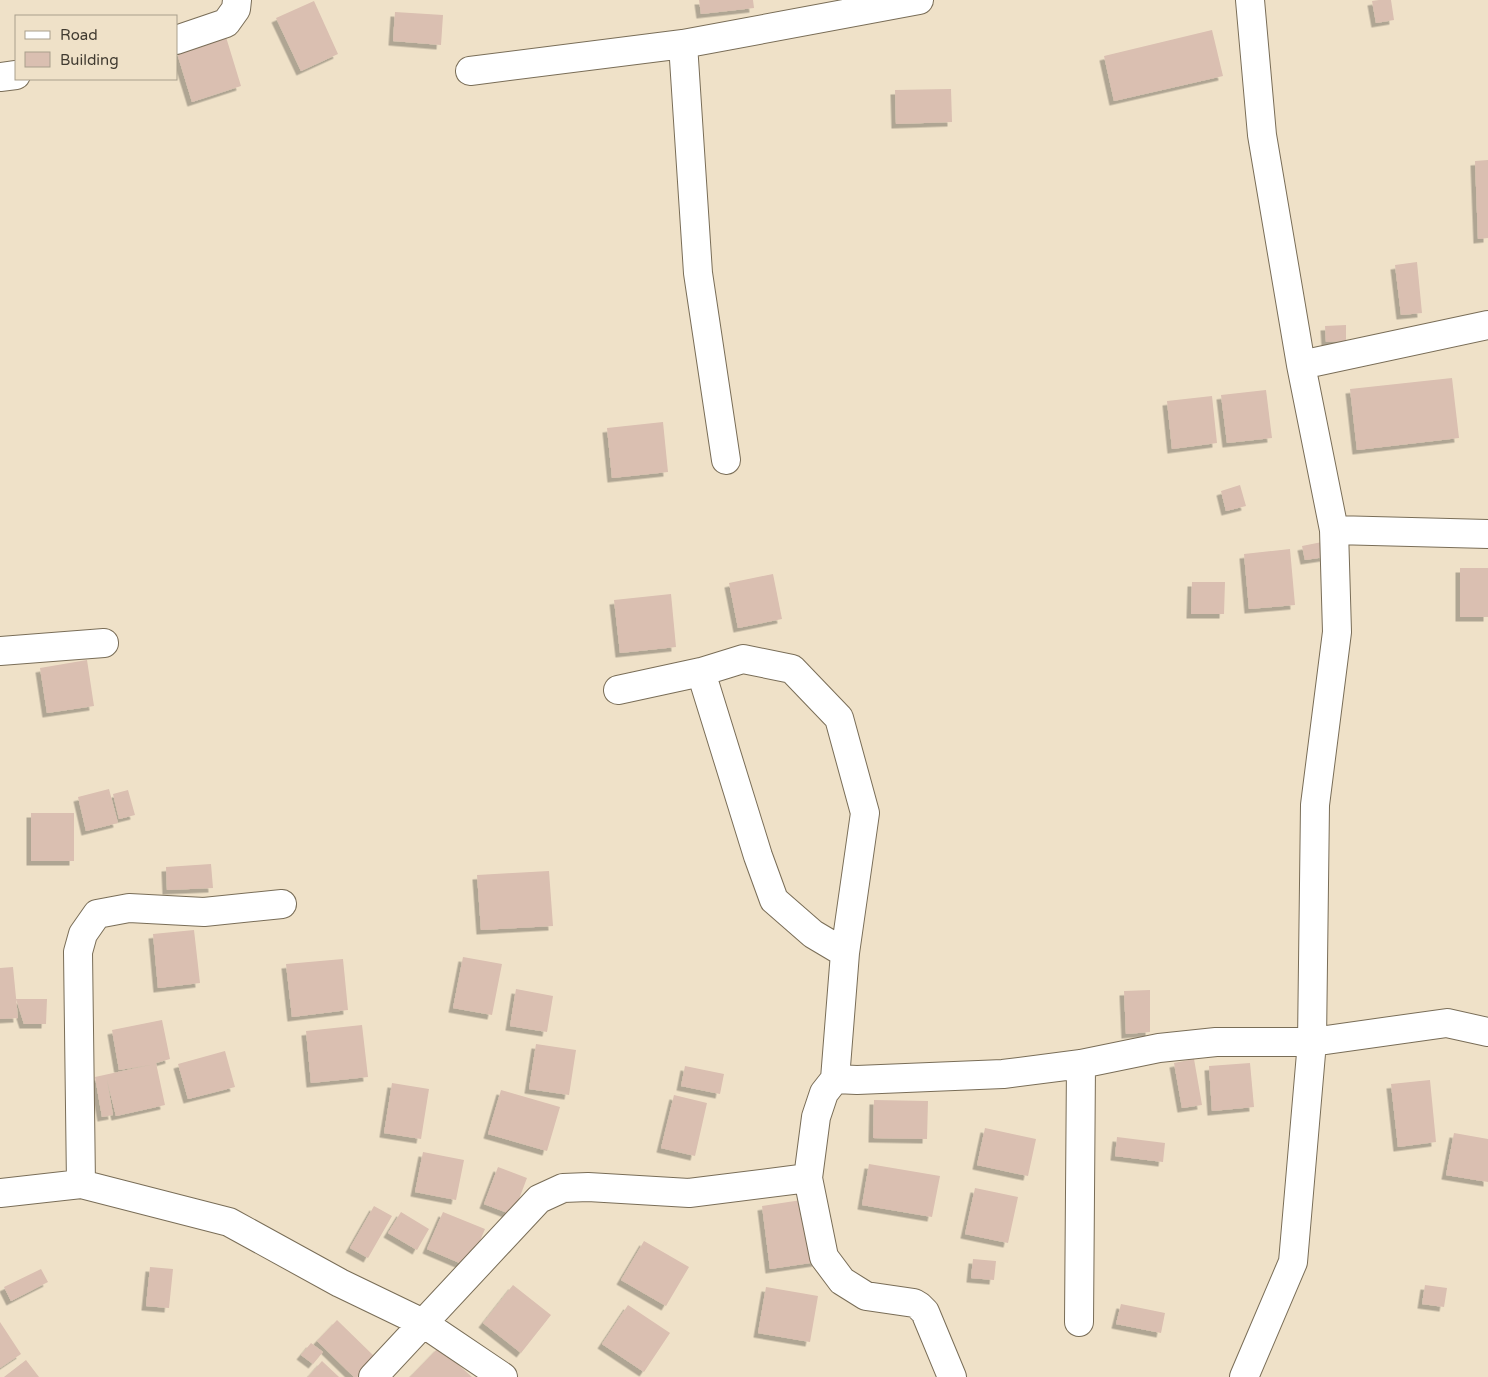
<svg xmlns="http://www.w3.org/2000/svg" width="1488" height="1377" font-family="'Varela Round',sans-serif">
<defs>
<filter id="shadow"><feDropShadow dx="-4.5" dy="4.5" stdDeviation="0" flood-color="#0004"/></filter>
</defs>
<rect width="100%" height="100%" fill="#efe1c8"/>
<path fill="#dabfb1" filter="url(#shadow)" d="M699 0H753L754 8 701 14Z
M1379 0H1391L1394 20 1376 23 1372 1Z
M314 1 338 54 301 71 276 18Z
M395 12 443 15 441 45 393 41Z
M1212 30 1223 76 1114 101 1104 56Z
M226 37 241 86 192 102 177 53Z
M951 89 952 122 896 124 895 90Z
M1488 160V238L1478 239 1475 161Z
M1417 262 1422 313 1401 315 1395 265Z
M1346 325V341L1326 342 1325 326Z
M1452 378 1459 438 1357 450 1350 389Z
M1266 390 1272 438 1227 443 1221 395Z
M1212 396 1217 443 1172 449 1167 401Z
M663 422 668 472 612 478 607 428Z
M1240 485 1246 506 1226 511 1221 491Z
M1322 542 1325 557 1305 560 1302 546Z
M1290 549 1295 605 1249 609 1244 554Z
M1460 568H1488V617H1460Z
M773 574 782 619 738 628 729 583Z
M1192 582H1225L1224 614H1191Z
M671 594 676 647 620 653 614 600Z
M87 660 94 706 47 713 40 668Z
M109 789 118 823 86 831 78 797Z
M128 790 135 815 119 819 113 794Z
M31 813H74V861H31Z
M211 864 213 888 167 890 166 867Z
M549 871 553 926 481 930 477 875Z
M194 930 200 983 158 988 153 934Z
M463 957 502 964 492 1015 453 1008Z
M343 959 348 1010 292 1017 286 964Z
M13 967 18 1018 0 1019V968Z
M516 989 553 996 547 1032 510 1026Z
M1150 990V1032L1126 1034 1124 991Z
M16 999H47L46 1024H24Z
M162 1020 170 1059 156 1063 165 1105 116 1116 107 1080 113 1115 102 1117 95 1077 150 1065 119 1070 112 1030Z
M362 1025 368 1077 311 1083 306 1031Z
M536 1044 576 1050 569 1095 529 1089Z
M225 1051 235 1087 188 1099 178 1064Z
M1194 1059 1202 1105 1182 1108 1174 1063Z
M1250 1063 1254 1107 1212 1111 1209 1066Z
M685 1066 724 1074 720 1094 681 1086Z
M1430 1080 1436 1142 1398 1147 1391 1084Z
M392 1083 429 1089 421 1139 384 1133Z
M501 1090 560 1107 547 1151 488 1134Z
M674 1095 707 1103 695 1156 661 1148Z
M874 1100 928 1101 927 1139 873 1138Z
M985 1128 1036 1139 1028 1176 977 1165Z
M1454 1133 1488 1139V1182L1446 1175Z
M1117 1137 1165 1143 1163 1162 1115 1156Z
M423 1152 464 1160 456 1200 415 1192Z
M869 1164 940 1176 932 1217 862 1205Z
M498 1167 527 1178 513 1215 484 1204Z
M975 1188 1018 1197 1008 1243 965 1234Z
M808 1199 817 1262 770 1269 762 1206Z
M374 1206 392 1216 368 1258 350 1248Z
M401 1212 429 1229 417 1250 388 1233Z
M443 1212 485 1229 469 1267 427 1249Z
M644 1241 689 1267 666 1306 621 1280Z
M973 1259 996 1261 994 1280 971 1278Z
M150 1267 173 1269 169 1308 146 1306Z
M41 1269 48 1282 11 1301 4 1287Z
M513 1285 551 1315 521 1353 483 1323Z
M1425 1285 1447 1288 1444 1307 1422 1304Z
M766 1287 818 1296 810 1342 758 1333Z
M1121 1304 1165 1313 1161 1333 1116 1324Z
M628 1305 670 1333 644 1372 602 1344Z
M337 1320 376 1358 357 1377H354L317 1341Z
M0 1322 21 1354 0 1368Z
M311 1343 323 1352 313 1364 301 1355Z
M439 1347 472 1377H410Z
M26 1360 39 1377H4Z
M322 1361 339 1377H308Z"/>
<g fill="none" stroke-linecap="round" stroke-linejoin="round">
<defs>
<path id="minor" d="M176 40 226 23 236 9 237 0
M683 44 698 273 726 460
M470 71 683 44 919 0
M0 77 16 75
M1301 365 1488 325
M1334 530 1488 534
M0 651 104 643
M701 672 758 856 774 900 813 934 845 953
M618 690 701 672 743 659 792 669 839 718 865 813 845 953 835 1079
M808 1178 824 1257 842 1281 866 1296 914 1303 919 1306 925 1312 952 1377
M81 1184 229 1222 340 1283 423 1323 503 1377
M0 1193 81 1184 78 952 83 934 97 914 129 908 204 912 282 904
M1079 1322 1081 1064
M373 1377 539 1199 563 1188 588 1187 689 1193 808 1178 816 1117 824 1093 835 1079 857 1080 1003 1074 1081 1064 1159 1048 1216 1042H1312L1315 805 1337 632 1334 530 1301 365 1262 135 1250 0
M1244 1377 1293 1262 1312 1042 1447 1023 1488 1032"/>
</defs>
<use href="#minor" stroke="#796d57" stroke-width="30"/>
<use href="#minor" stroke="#fff" stroke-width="28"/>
</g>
<rect x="15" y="15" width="162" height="65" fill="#efe1c8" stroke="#a99f8c"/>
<rect x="25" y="31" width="25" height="8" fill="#ffffff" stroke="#a99f8c"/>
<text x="60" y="40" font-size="15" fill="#413b31">Road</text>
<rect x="25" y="52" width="25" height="15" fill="#dabfb1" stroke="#a99f8c"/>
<text x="60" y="65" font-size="15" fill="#413b31">Building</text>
</svg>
